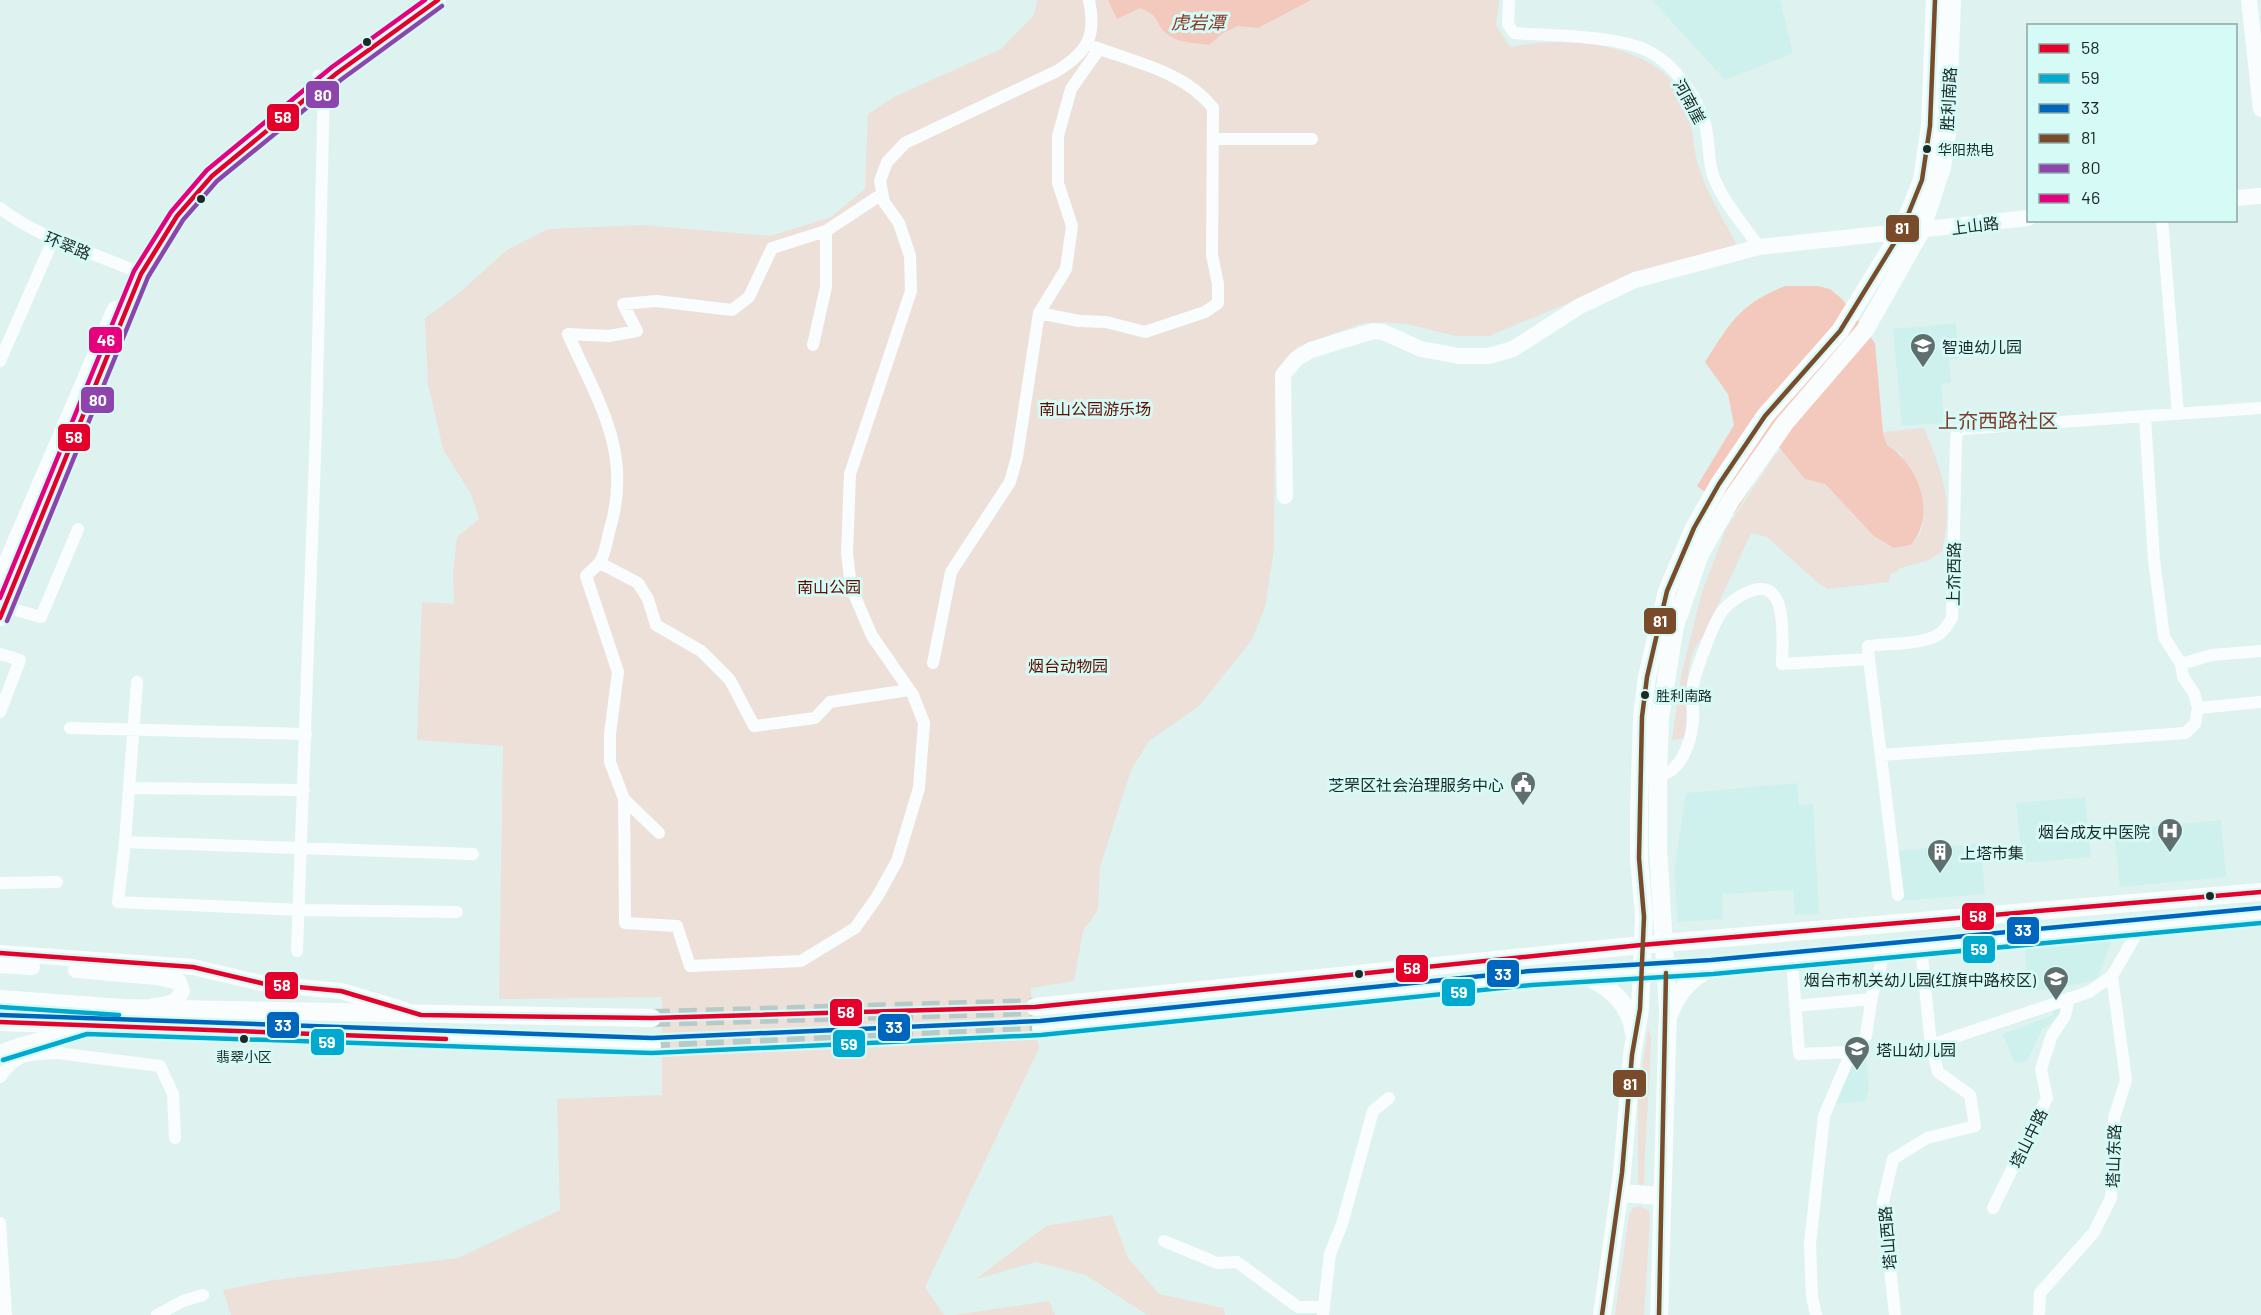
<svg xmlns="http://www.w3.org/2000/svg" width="2261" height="1315" font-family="Barlow,'Noto Sans SC',sans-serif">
<rect width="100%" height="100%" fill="#def2f0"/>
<path fill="#cff1ed" d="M1652 0H1780L1793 53 1725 80Z
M1956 323 1959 359 1949 360 1951 383 1941 384 1945 423 1902 426 1893 329Z
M1797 783 1799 805 1813 804 1819 914 1795 915 1793 890 1722 894 1723 919 1678 922 1674 871 1686 793Z
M2085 797 2091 857 2022 863 2016 803Z
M2221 820 2226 877 2120 887 2114 830Z
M1981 843 1985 894 1900 901 1896 851Z
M2113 937 2097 979 2061 988V1014L2042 1030 2027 1061 2014 1063 2003 1034 2053 1015 2050 989 2028 991 2025 947Z
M1853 1052 1866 1055 1869 1089 1866 1101 1833 1104Z"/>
<path fill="#ece0d9" d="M1038 0H1499L1496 25 1510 47C1563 36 1656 41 1683 98 1695 122 1691 149 1701 173 1710 199 1726 223 1738 247L1645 271 1489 336H1456L1407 324 1382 322 1360 324 1297 347 1275 377 1274 549 1265 608 1251 641 1199 706 1149 741 1131 770 1100 867 1098 910 1083 931 1074 981 1031 988 1032 1018 1039 1048 925 1287 944 1315H231L223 1290 274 1280 458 1258 560 1210 557 1099 662 1095V997L499 999 503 746 417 740 422 602 454 604 453 573 457 537 479 519 471 494 443 449 428 384 425 318 459 293 507 250 548 229 643 225 770 236 831 217 865 189 868 114 896 96 1001 49 1033 16Z
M1924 428C1944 478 1953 498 1942 552L1929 560 1898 569 1897 572 1890 574 1889 582 1828 589 1818 583 1767 537 1751 533 1703 637C1682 654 1688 712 1685 738L1672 740 1681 676 1702 592 1726 529 1775 455 1781 450 1789 456 1805 479 1825 484 1854 515 1894 548 1911 545 1920 534 1923 524 1902 455 1887 445 1883 432Z
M1648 1029 1651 1037C1650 1086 1645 1134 1644 1183L1641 1186 1638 1183V1098Z
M1640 1206 1649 1211 1650 1219 1644 1315H1615L1629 1215 1633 1208Z
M1112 1215 1128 1258 1159 1294 1223 1308 1225 1315H1147L1086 1275 1036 1262 976 1279 1046 1226Z
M1049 1301 1055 1315H955Z"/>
<path fill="#f4c9bd" d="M1108 0H1311L1258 28 1238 26 1223 33 1209 45C1197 43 1177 43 1167 34 1153 23 1163 17 1140 8L1117 19Z
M1785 286H1817L1830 289 1842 299 1875 343 1883 433 1887 445C1919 465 1937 514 1911 545L1894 548 1874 536 1825 484 1805 479 1778 446 1734 514 1697 486 1734 425 1728 394 1705 362C1731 322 1739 305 1785 286Z"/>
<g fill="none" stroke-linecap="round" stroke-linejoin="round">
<path stroke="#b7cac8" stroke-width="18" stroke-dasharray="18 9" stroke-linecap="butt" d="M652 1018 1035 1007
M652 1046 1041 1028"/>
<path stroke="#fafdfd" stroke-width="12" d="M1509 0 1508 24 1514 33C1551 36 1619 35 1650 52 1675 65 1697 97 1705 124 1710 141 1707 160 1714 178 1723 202 1744 225 1759 247
M1215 139H1312
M882 194 826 231 772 248 749 297 732 310 656 301 623 304 637 331 609 336 568 334C598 402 634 453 609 532 607 541 605 556 599 563 595 568 590 571 586 576L618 672 610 734V762L624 799 625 923 677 926 690 966 801 961 855 928 877 897 897 861 919 788 924 723 913 695 872 636 851 587 847 553 850 474 911 291 910 256 899 223 884 202 880 181 887 162 905 143 1057 71C1087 52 1097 37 1089 0
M0 208C42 241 93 251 141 274
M2162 220 2178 414
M1039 313 1079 321 1106 322 1145 332 1205 312 1218 303V284L1212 255 1213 108C1185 72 1135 62 1094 47
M813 345 826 287V231
M0 361 53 240
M600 563 638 583 648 599 656 625 701 651 730 680 754 726 815 718 830 702 909 690
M5 607 41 617 78 529
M0 654 20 660 0 712
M1869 659 1898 895
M933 663 951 572 1010 482 1017 457 1039 313 1066 269 1072 226 1058 183V136L1071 89 1099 49
M2181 664 2212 655 2261 651
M137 682 125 842 118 902 299 910 457 912
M2198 708 2261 702
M70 728 306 734
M1881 755 2172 734 2185 733 2195 724 2198 708 2194 693 2183 677 2181 664 2164 637 2154 560 2145 417
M1658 775C1681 774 1691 741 1693 722 1694 710 1691 697 1693 685 1696 670 1714 620 1724 609 1730 602 1738 597 1746 593 1790 572 1782 640 1782 664L1869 659 1868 646C1889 643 1917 645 1936 636 1943 633 1948 625 1952 618L1956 439 1957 433 1962 429 2261 408
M129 788 304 790
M624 799 659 833
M125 842 473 854
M0 883 57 882
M297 951 316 429 324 84 318 76
M1792 960 1799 1054 1851 1052
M1795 1006 1871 999
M1931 1045 2089 992 2112 976 2141 926
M57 1053 160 1066 173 1094 175 1138
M0 1077C17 1053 29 1054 57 1053V1047
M1993 1208 2047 1098 2041 1069 2052 1035 2065 1016 2069 998
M0 1223 6 1315
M1164 1241 1217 1263 1237 1262 1298 1307H1324
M157 1315 183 1301 203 1295
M1323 1315 1330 1254 1342 1224 1373 1111 1389 1098
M1816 1315 1812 1297 1810 1244 1824 1116 1852 1050 1866 1036 1872 996 1881 965 1880 951
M1895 1315 1883 1202 1893 1159 1927 1138 1975 1126 1970 1095 1938 1072 1931 1045 1921 947
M2039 1315 2040 1293 2094 1232 2111 1198 2114 1118 2126 1080 2112 976"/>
<path stroke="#fafdfd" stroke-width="16" d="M2249 0 2261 109
M2236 198 2261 196
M1285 496 1283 375 1296 359 1311 350 1373 331 1383 332 1421 349 1459 356H1489L1513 349 1580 306 1635 280 1759 247 2028 218
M0 577 115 309
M0 618 141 274 177 216 212 176 337 73 438 0
M0 953 193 967 265 984 341 991 405 1010
M0 965 32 967
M76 970 156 977 179 982 182 991C177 1004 166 1005 154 1006
M0 1053C28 1041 57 1038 86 1026"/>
<path stroke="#fafdfd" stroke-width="18" d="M1583 974C1609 987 1630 1002 1634 1033
M0 999 122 1008 652 1018
M1035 1007 1641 945 2261 892
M1670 1013C1677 992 1691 978 1710 968
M0 1022 652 1046
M1041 1028 1531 978 1712 967 2261 915
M1619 1193 1661 1196
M1602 1315 1622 1173 1632 1055 1640 1009 1644 917 1639 858V811L1642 717 1647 677 1667 591 1694 528 1719 484 1765 416 1840 331 1901 232 1922 180 1930 126 1935 0
M1659 1315 1668 1010 1658 848V775L1660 718 1675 626 1700 554 1731 500 1785 423 1865 330 1921 231 1942 167 1947 134 1952 0"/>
<defs>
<path id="bus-1" d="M0 618 141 274 177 216 212 176 337 73 438 0
M0 953 193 967 265 984 341 991 421 1015 652 1018 1035 1007 1641 945 2261 892
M0 1022 446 1039"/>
<path id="bus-2" d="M0 1007 119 1015
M3 1060 87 1034 652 1053 1041 1035 1532 985 1713 974 2261 923"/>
<path id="bus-3" d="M0 1015 652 1038 1040 1021 1530 971 1711 960 2260 908"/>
<path id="bus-4" d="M1602 1315 1622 1173 1632 1055 1640 1009 1644 917 1639 858 1642 717 1647 677 1667 591 1694 528 1719 484 1765 416 1840 331 1901 232 1922 180 1930 126 1935 0
M1659 1315 1666 973"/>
<path id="bus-5" d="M7 621 148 277 183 220 217 181 342 79 442 6"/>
<path id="bus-6" d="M0 598 134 271 171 212 207 170 332 67 425 0"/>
</defs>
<use href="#bus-1" stroke="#d6faf6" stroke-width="9"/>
<use href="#bus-2" stroke="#d6faf6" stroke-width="9"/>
<use href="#bus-3" stroke="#d6faf6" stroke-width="9"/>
<use href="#bus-4" stroke="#d6faf6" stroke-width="9"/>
<use href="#bus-5" stroke="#d6faf6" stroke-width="9"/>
<use href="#bus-6" stroke="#d6faf6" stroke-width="9"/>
<use href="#bus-1" stroke="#e4002b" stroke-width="4.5"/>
<use href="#bus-2" stroke="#00a9ce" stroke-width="4.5"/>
<use href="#bus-3" stroke="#0065bd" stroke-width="4.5"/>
<use href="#bus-4" stroke="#7a4b2a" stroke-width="4.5"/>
<use href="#bus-5" stroke="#8e44ad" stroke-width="4.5"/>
<use href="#bus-6" stroke="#e5007d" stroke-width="4.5"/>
</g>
<defs>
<symbol id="school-pin" viewBox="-11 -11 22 30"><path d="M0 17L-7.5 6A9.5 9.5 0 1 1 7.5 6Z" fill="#5f6f6d" stroke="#d6faf6"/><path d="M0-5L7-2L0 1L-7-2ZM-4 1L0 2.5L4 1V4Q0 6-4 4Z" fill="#fff"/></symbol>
<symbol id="civic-pin" viewBox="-11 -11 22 30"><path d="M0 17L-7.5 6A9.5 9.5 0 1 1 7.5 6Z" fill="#5f6f6d" stroke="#d6faf6"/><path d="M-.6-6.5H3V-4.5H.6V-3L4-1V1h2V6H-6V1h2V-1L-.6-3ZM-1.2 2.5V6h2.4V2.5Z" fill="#fff"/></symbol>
<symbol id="hospital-pin" viewBox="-11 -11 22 30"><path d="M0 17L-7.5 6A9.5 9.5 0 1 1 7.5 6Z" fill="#5f6f6d" stroke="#d6faf6"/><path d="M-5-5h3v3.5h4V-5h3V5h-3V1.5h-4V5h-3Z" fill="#fff"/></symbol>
<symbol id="building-pin" viewBox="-11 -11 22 30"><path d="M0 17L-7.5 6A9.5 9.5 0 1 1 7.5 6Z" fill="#5f6f6d" stroke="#d6faf6"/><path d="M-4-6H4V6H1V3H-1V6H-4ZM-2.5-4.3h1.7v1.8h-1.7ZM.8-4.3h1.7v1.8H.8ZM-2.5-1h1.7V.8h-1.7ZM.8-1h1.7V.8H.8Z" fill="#fff"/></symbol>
</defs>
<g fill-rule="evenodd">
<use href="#school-pin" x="1908" y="331" width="30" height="40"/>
<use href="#civic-pin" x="1508" y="769" width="30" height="40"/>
<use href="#hospital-pin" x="2155" y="816" width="30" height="40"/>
<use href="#building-pin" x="1925" y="837" width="30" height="40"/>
<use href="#school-pin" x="2041" y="964" width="30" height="40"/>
<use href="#school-pin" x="1842" y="1034" width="30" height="40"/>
</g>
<g fill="#1b2927" stroke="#d6faf6" stroke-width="2">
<circle cx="367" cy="42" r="5"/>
<circle cx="1927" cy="149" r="5"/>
<circle cx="201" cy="199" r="5"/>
<circle cx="1645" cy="695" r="5"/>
<circle cx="2210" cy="896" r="5"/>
<circle cx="1359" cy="974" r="5"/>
<circle cx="244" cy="1039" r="5"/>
</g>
<g text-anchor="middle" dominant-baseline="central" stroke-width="6" stroke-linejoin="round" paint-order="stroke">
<g font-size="14" fill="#1b2927" stroke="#d6faf6" text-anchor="start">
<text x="1938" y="149">华阳热电</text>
<text x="1656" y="695">胜利南路</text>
<text x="244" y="1056" text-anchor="middle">翡翠小区</text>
</g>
<g font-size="16" fill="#1b2927" stroke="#d6faf6">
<text transform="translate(1948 99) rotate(-87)">胜利南路</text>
<text transform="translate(1690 101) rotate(61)">河南崖</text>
<text transform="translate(1975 225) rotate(-7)">上山路</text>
<text transform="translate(68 245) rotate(22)">环翠路</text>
<text transform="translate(1953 574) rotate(-89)">上夼西路</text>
<text transform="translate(2028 1138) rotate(-64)">塔山中路</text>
<text transform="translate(2113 1156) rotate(-88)">塔山东路</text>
<text transform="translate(1887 1238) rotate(-95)">塔山西路</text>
</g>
<g font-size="16" fill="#1b2927" stroke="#d6faf6" text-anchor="start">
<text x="1942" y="346">智迪幼儿园</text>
<text x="1504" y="784" text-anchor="end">芝罘区社会治理服务中心</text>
<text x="2150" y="831" text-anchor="end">烟台成友中医院</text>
<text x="1960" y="852">上塔市集</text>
<text x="2036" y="979" text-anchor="end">烟台市机关幼儿园(红旗中路校区)</text>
<text x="1876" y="1049">塔山幼儿园</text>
</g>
<g font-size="16" fill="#5d0e00" stroke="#d6faf6">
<text x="1095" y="408">南山公园游乐场</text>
<text x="829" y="586">南山公园</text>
<text x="1068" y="665">烟台动物园</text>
</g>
<g font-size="18" font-style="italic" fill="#893926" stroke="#d6faf6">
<text x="1198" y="22">虎岩潭</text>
</g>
<g font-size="20" fill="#813c2b" stroke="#d6faf6">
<text x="1998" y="420">上夼西路社区</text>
</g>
</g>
<g stroke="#d6faf6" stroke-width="2">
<rect x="305" y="80" width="35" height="29" rx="6" fill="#8e44ad"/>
<rect x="266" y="103" width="34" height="29" rx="6" fill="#e4002b"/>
<rect x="1885" y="214" width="35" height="29" rx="6" fill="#7a4b2a"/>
<rect x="88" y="326" width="35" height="28" rx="6" fill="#e5007d"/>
<rect x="80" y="386" width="35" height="28" rx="6" fill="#8e44ad"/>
<rect x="57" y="423" width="34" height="29" rx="6" fill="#e4002b"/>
<rect x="1643" y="607" width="34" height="28" rx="6" fill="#7a4b2a"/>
<rect x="1961" y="902" width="34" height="29" rx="6" fill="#e4002b"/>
<rect x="2006" y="916" width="34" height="29" rx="6" fill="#0065bd"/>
<rect x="1962" y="935" width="34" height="29" rx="6" fill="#00a9ce"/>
<rect x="1395" y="954" width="34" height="29" rx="6" fill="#e4002b"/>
<rect x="1486" y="959" width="34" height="29" rx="6" fill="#0065bd"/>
<rect x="264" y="971" width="35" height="29" rx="6" fill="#e4002b"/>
<rect x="1441" y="978" width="35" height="29" rx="6" fill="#00a9ce"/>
<rect x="829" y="998" width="34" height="29" rx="6" fill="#e4002b"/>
<rect x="266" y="1011" width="34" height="28" rx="6" fill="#0065bd"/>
<rect x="877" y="1013" width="34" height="29" rx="6" fill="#0065bd"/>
<rect x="310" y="1028" width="35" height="28" rx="6" fill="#00a9ce"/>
<rect x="832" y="1029" width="34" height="29" rx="6" fill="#00a9ce"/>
<rect x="1612" y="1069" width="35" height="29" rx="6" fill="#7a4b2a"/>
</g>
<g font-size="16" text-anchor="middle" font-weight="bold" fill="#fff">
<text x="323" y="101">80</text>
<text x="283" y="123">58</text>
<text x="1902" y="234">81</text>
<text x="106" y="346">46</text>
<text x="98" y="406">80</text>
<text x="74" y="443">58</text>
<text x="1660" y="627">81</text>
<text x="1978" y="922">58</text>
<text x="2023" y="936">33</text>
<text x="1979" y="955">59</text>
<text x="1412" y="974">58</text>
<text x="1503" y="980">33</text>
<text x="282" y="991">58</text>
<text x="1459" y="998">59</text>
<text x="846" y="1018">58</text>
<text x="283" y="1031">33</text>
<text x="894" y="1033">33</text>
<text x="327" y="1048">59</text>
<text x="849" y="1050">59</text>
<text x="1630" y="1090">81</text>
</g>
<rect x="2027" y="24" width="210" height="198" fill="#d6faf6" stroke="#8ba6a3" stroke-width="1.5"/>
<rect x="2039" y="44" width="30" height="9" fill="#e4002b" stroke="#8ba6a3" stroke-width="1.5"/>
<text x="2081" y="54" font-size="18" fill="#1b2927">58</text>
<rect x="2039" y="74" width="30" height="9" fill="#00a9ce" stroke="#8ba6a3" stroke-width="1.5"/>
<text x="2081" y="84" font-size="18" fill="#1b2927">59</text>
<rect x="2039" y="104" width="30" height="9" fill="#0065bd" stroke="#8ba6a3" stroke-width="1.5"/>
<text x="2081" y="114" font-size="18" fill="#1b2927">33</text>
<rect x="2039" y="134" width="30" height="9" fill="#7a4b2a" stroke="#8ba6a3" stroke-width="1.5"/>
<text x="2081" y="144" font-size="18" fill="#1b2927">81</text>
<rect x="2039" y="164" width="30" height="9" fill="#8e44ad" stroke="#8ba6a3" stroke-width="1.5"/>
<text x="2081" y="174" font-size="18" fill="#1b2927">80</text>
<rect x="2039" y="194" width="30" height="9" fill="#e5007d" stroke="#8ba6a3" stroke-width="1.5"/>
<text x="2081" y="204" font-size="18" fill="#1b2927">46</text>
</svg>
